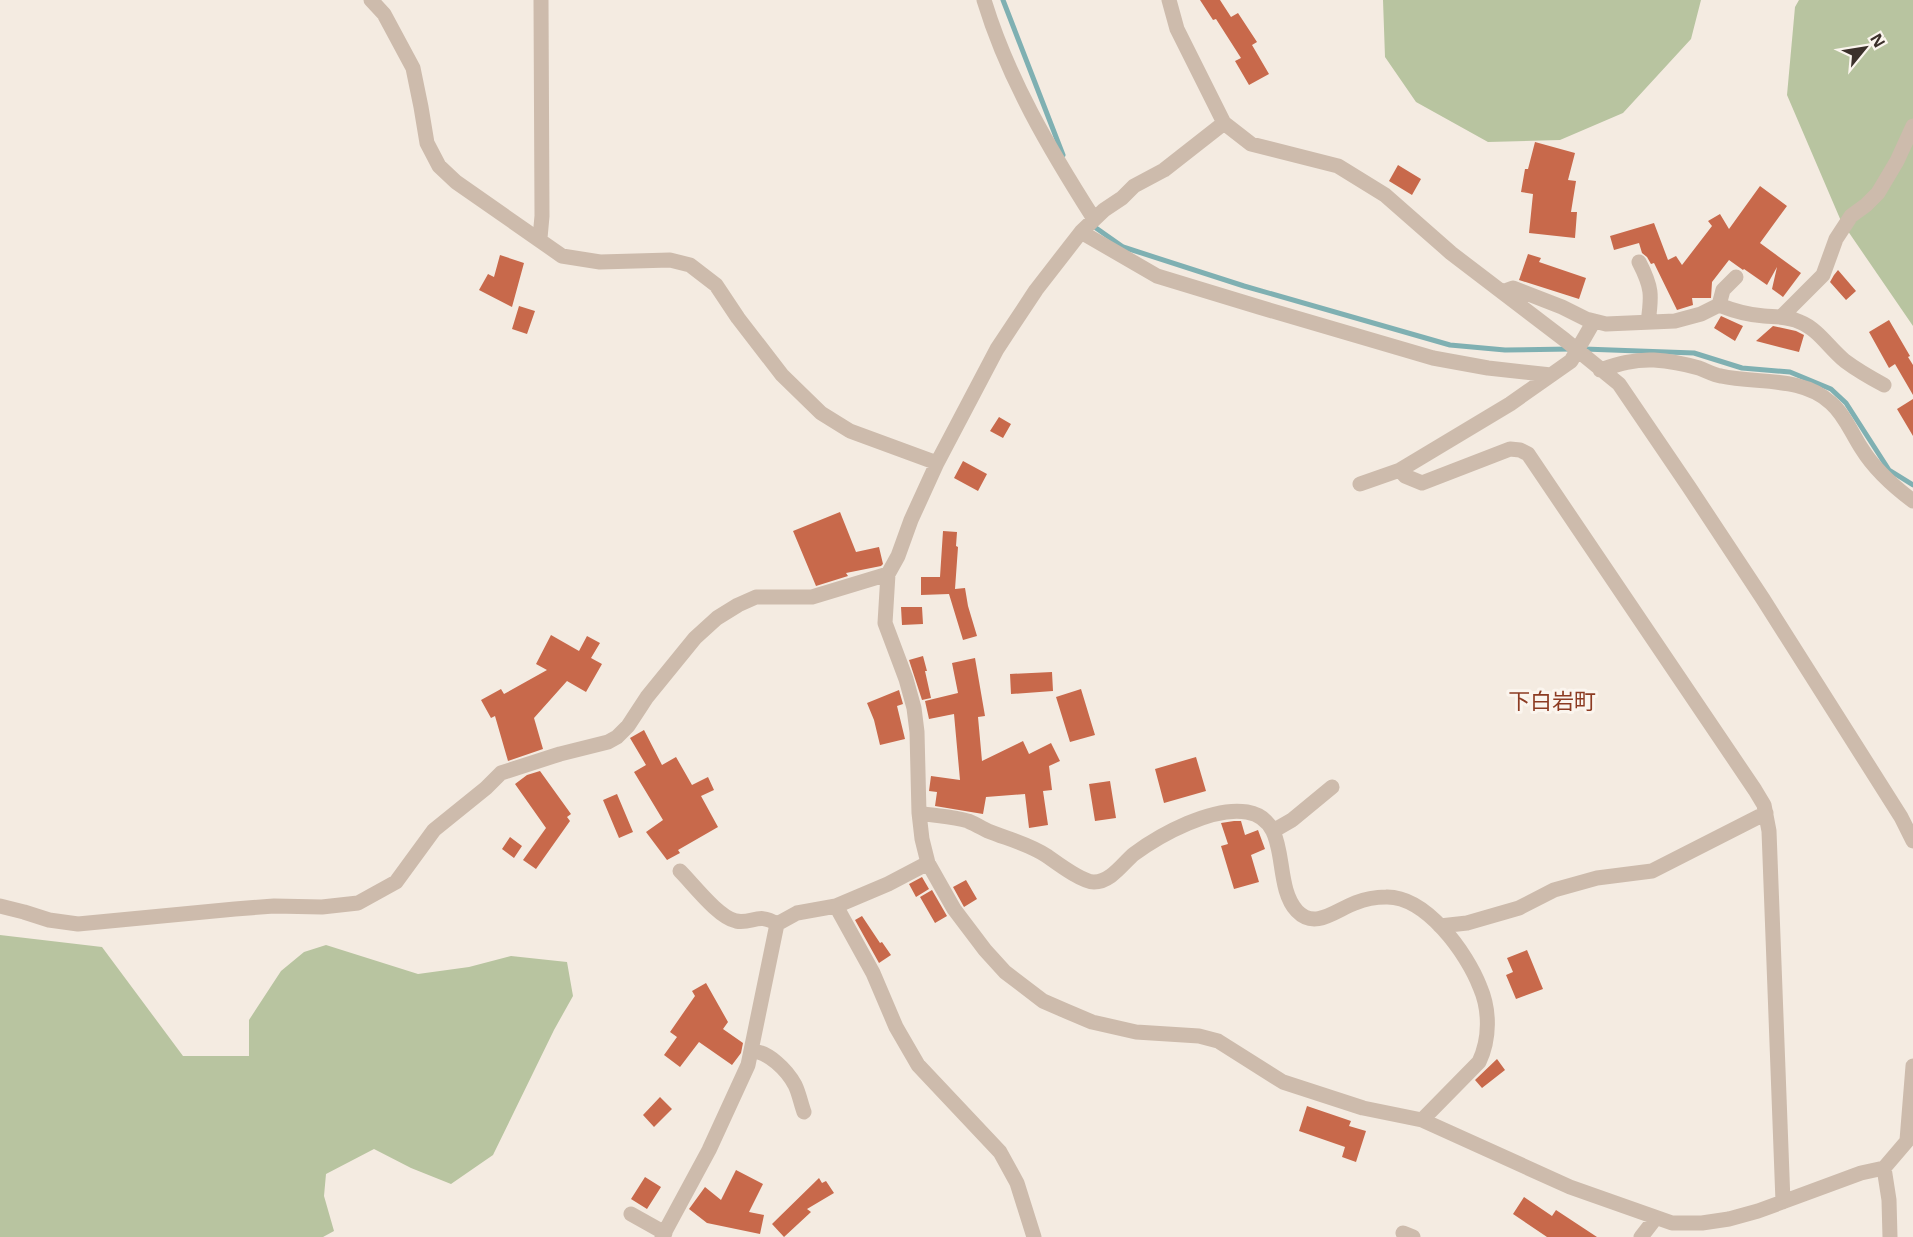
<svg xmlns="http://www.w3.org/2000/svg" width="1913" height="1237" font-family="'Open Sans','Noto Sans JP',sans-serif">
<rect width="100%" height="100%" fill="#f4ebe1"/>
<path fill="#b8c4a0" d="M1383 0H1701L1691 39 1623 113 1560 140 1488 142 1416 102 1385 57Z
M1799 0H1913V326L1841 221 1787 95 1795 7Z
M0 935 102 947 183 1056H249V1020L281 971 304 952 326 945 418 974 469 967 511 956 567 962 573 996 554 1030 493 1155 451 1184 411 1168 374 1149 326 1174 324 1196 334 1231 323 1237H0Z"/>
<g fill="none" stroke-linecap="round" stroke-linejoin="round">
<path stroke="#7fb0b2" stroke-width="5" d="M1003 0 1063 155
M1094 224 1096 228 1123 247 1244 286 1450 345 1505 350 1571 349
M1584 349 1694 353 1742 368 1790 372 1831 389 1846 403 1889 470 1913 485"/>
</g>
<path fill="#c8694b" d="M1200 0H1220L1231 17 1238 13 1257 42 1252 45 1269 74 1249 85 1235 61 1241 58 1216 19 1213 20Z
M1535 142 1575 153 1568 180 1576 181 1571 212H1577L1575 238 1529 233 1533 194 1521 192 1525 169H1528Z
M1398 165 1421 179 1412 195 1389 181Z
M1760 186 1787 206 1760 243 1801 273 1783 297 1772 289 1777 267 1767 285 1744 269 1743 270 1729 260 1712 282 1711 298H1692L1693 305 1677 310 1654 263 1651 264 1647 257 1642 253 1639 243 1614 250 1610 236 1654 223 1668 260 1676 256 1682 265 1712 226 1708 221 1720 214 1729 229Z
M1528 254 1541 258 1539 262 1586 278 1579 299 1519 280Z
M500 255 524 263 512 307 479 290 488 274 494 277Z
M1838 270 1856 291 1846 300 1830 282 1834 275Z
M519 306 535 311 527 334 512 329Z
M1721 316 1743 326 1735 341 1714 328Z
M1889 320 1910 356 1908 357 1913 365V395L1895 364 1889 368 1869 332Z
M1773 326 1796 331 1804 335 1799 352 1756 341Z
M1913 399V436L1897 409Z
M999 417 1011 424 1003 438 990 431Z
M963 461 987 474 978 491 954 478Z
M840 512 856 552 879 547 883 564 881 566 846 573 848 576 816 586 793 531Z
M943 531 957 532 956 546 958 547 955 589 965 588 968 606 977 636 963 640 949 594 921 595V577H940Z
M901 607H922L923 624 902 625Z
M551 635 579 651 587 636 600 643 591 658 602 664 586 692 567 681 534 718 543 749 508 761 495 716 491 718 481 700 501 689 504 694 547 670 536 664Z
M923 656 927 671H925L931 698 922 700 909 660Z
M975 658 985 716 978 717 982 761 1023 741 1029 754 1051 743 1060 761 1049 766 1052 790 1043 791 1048 825 1029 828 1025 794 986 797 983 814 935 806 937 792 929 791 931 776 960 780 954 714 929 719 925 701 958 693 952 663Z
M1052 672 1053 691 1011 694 1010 674Z
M1081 689 1095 735 1070 742 1056 697Z
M899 690 903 704 897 706 905 739 880 745 874 720 867 703Z
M644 730 662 765 676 757 692 785 708 777 714 790 701 796 718 827 678 850 680 853 667 860 646 832 663 820 634 772 646 765 630 738Z
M1196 757 1206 791 1164 803 1155 769Z
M540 771 571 814 567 817 570 821 536 869 523 860 546 828 515 784 527 775Z
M1110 781 1116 818 1095 821 1089 784Z
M617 794 633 832 619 838 603 800Z
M1234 821H1241L1245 835 1258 830 1265 849 1251 855 1259 882 1234 889 1221 846 1228 844 1221 823Z
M510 837 522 846 514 858 502 849Z
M922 877 929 889 916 897 909 884Z
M966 880 977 899 964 907 953 887Z
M932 890 947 916 935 923 920 897Z
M862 916 880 943 882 942 891 955 879 963 855 920Z
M1527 950 1543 989 1516 999 1506 975 1513 972 1507 958Z
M706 983 728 1022 723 1029 743 1043 741 1053 732 1065 699 1042 680 1067 664 1055 677 1037 670 1032 695 996 692 991Z
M1497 1059 1505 1070 1482 1088 1475 1080Z
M660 1097 672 1109 654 1127 643 1115Z
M1307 1106 1351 1121 1349 1126 1366 1131 1356 1162 1342 1157 1345 1147 1299 1131Z
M736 1170 763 1184 749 1212 764 1215 760 1234 707 1223 689 1209 705 1187 721 1200Z
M645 1177 661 1187 647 1209 631 1199Z
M819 1178 822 1183 826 1181 834 1193 807 1209 811 1212 784 1237 772 1224Z
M1524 1197 1552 1216 1556 1210 1597 1237H1547L1513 1214Z"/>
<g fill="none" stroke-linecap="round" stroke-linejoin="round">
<path stroke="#cdbbac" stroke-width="15" d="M371 0 384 14 413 68 421 107 427 143 439 166 456 182 562 256 600 262 670 260 690 265 716 285 738 318 782 375 821 413 850 431 937 463
M984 0C1008 79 1050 150 1094 219
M1169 0 1177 29 1224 123 1251 144 1338 166 1385 195 1451 253 1565 340 1619 384 1689 487 1763 599 1901 817 1913 841
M1224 123 1164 170 1134 186 1122 198 1104 210 1081 232 1036 290 997 349 937 463 911 520 898 556 888 574 885 623 906 679 914 708 917 732 919 813 922 839 928 863 954 909 985 950 1005 972 1043 1001 1066 1011 1092 1022 1136 1032 1199 1036 1218 1041 1283 1082 1363 1108 1422 1120 1570 1187 1672 1223H1702L1729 1219 1758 1211 1861 1173 1884 1168 1913 1134
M1081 232 1157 276 1259 307 1433 358 1488 368 1551 375
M540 238 542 216 541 0
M1639 262C1652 287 1652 295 1648 322
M1502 292 1513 288 1562 307 1586 319 1606 324 1675 321 1701 314 1719 305C1734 311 1748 315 1764 316 1776 317 1788 316 1800 322 1818 329 1830 349 1845 361 1857 370 1871 378 1884 385
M1719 305 1723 290 1736 277
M1782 316 1823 275 1836 239 1851 216 1866 205 1878 193 1897 161 1913 126
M1600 370C1618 364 1635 359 1654 360 1669 361 1685 364 1699 368 1707 371 1714 375 1721 376 1757 384 1802 376 1831 403 1845 415 1852 434 1862 449 1875 470 1893 486 1913 501
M1400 470 1405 476 1422 483 1510 449 1520 450 1528 454 1755 790 1764 805 1769 831 1783 1202
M1360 484 1400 470 1510 404 1571 361 1594 321
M919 813C934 816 953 816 968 821 975 824 982 828 988 831 1008 839 1029 844 1047 856 1057 863 1082 882 1094 882 1111 882 1123 863 1134 854 1161 834 1213 806 1247 812 1293 820 1271 883 1297 911 1315 930 1336 910 1355 903 1365 899 1376 897 1386 897 1426 896 1467 953 1480 987 1490 1010 1490 1039 1479 1062L1422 1120
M1273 831 1292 820 1332 787
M680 871C694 885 718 917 736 921 753 924 758 912 777 924
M0 906 24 912 49 920 78 924 235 909 274 906 322 907 358 903 396 882 434 830 486 788 501 773 560 754 608 742 617 737 628 726 647 697 695 638 717 618 738 605 756 597H812L888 574
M836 906 873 973 896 1027 918 1065 1000 1152 1017 1183 1034 1237
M1440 926 1467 923 1519 908 1554 890 1597 878 1652 871 1766 813
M751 1051C768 1051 787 1070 795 1085 799 1093 801 1104 804 1112
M1907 1140 1913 1066
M1884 1168 1889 1200 1890 1237
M631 1214 665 1233
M1403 1233 1413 1237
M662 1237 709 1150 748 1065 777 924 797 913 836 906 888 884 928 863
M1641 1237 1655 1219"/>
</g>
<g text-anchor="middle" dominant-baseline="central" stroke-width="6" stroke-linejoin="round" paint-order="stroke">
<g font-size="22" fill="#8c3b22" stroke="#fbf5ee">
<text x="1552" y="700">下白岩町</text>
</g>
</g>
<g transform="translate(1865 48) rotate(60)" stroke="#fbf5ee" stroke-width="4.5" paint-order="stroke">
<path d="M0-4.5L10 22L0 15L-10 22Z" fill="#3b302b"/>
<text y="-9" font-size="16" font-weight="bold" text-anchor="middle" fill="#3b302b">N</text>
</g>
</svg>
